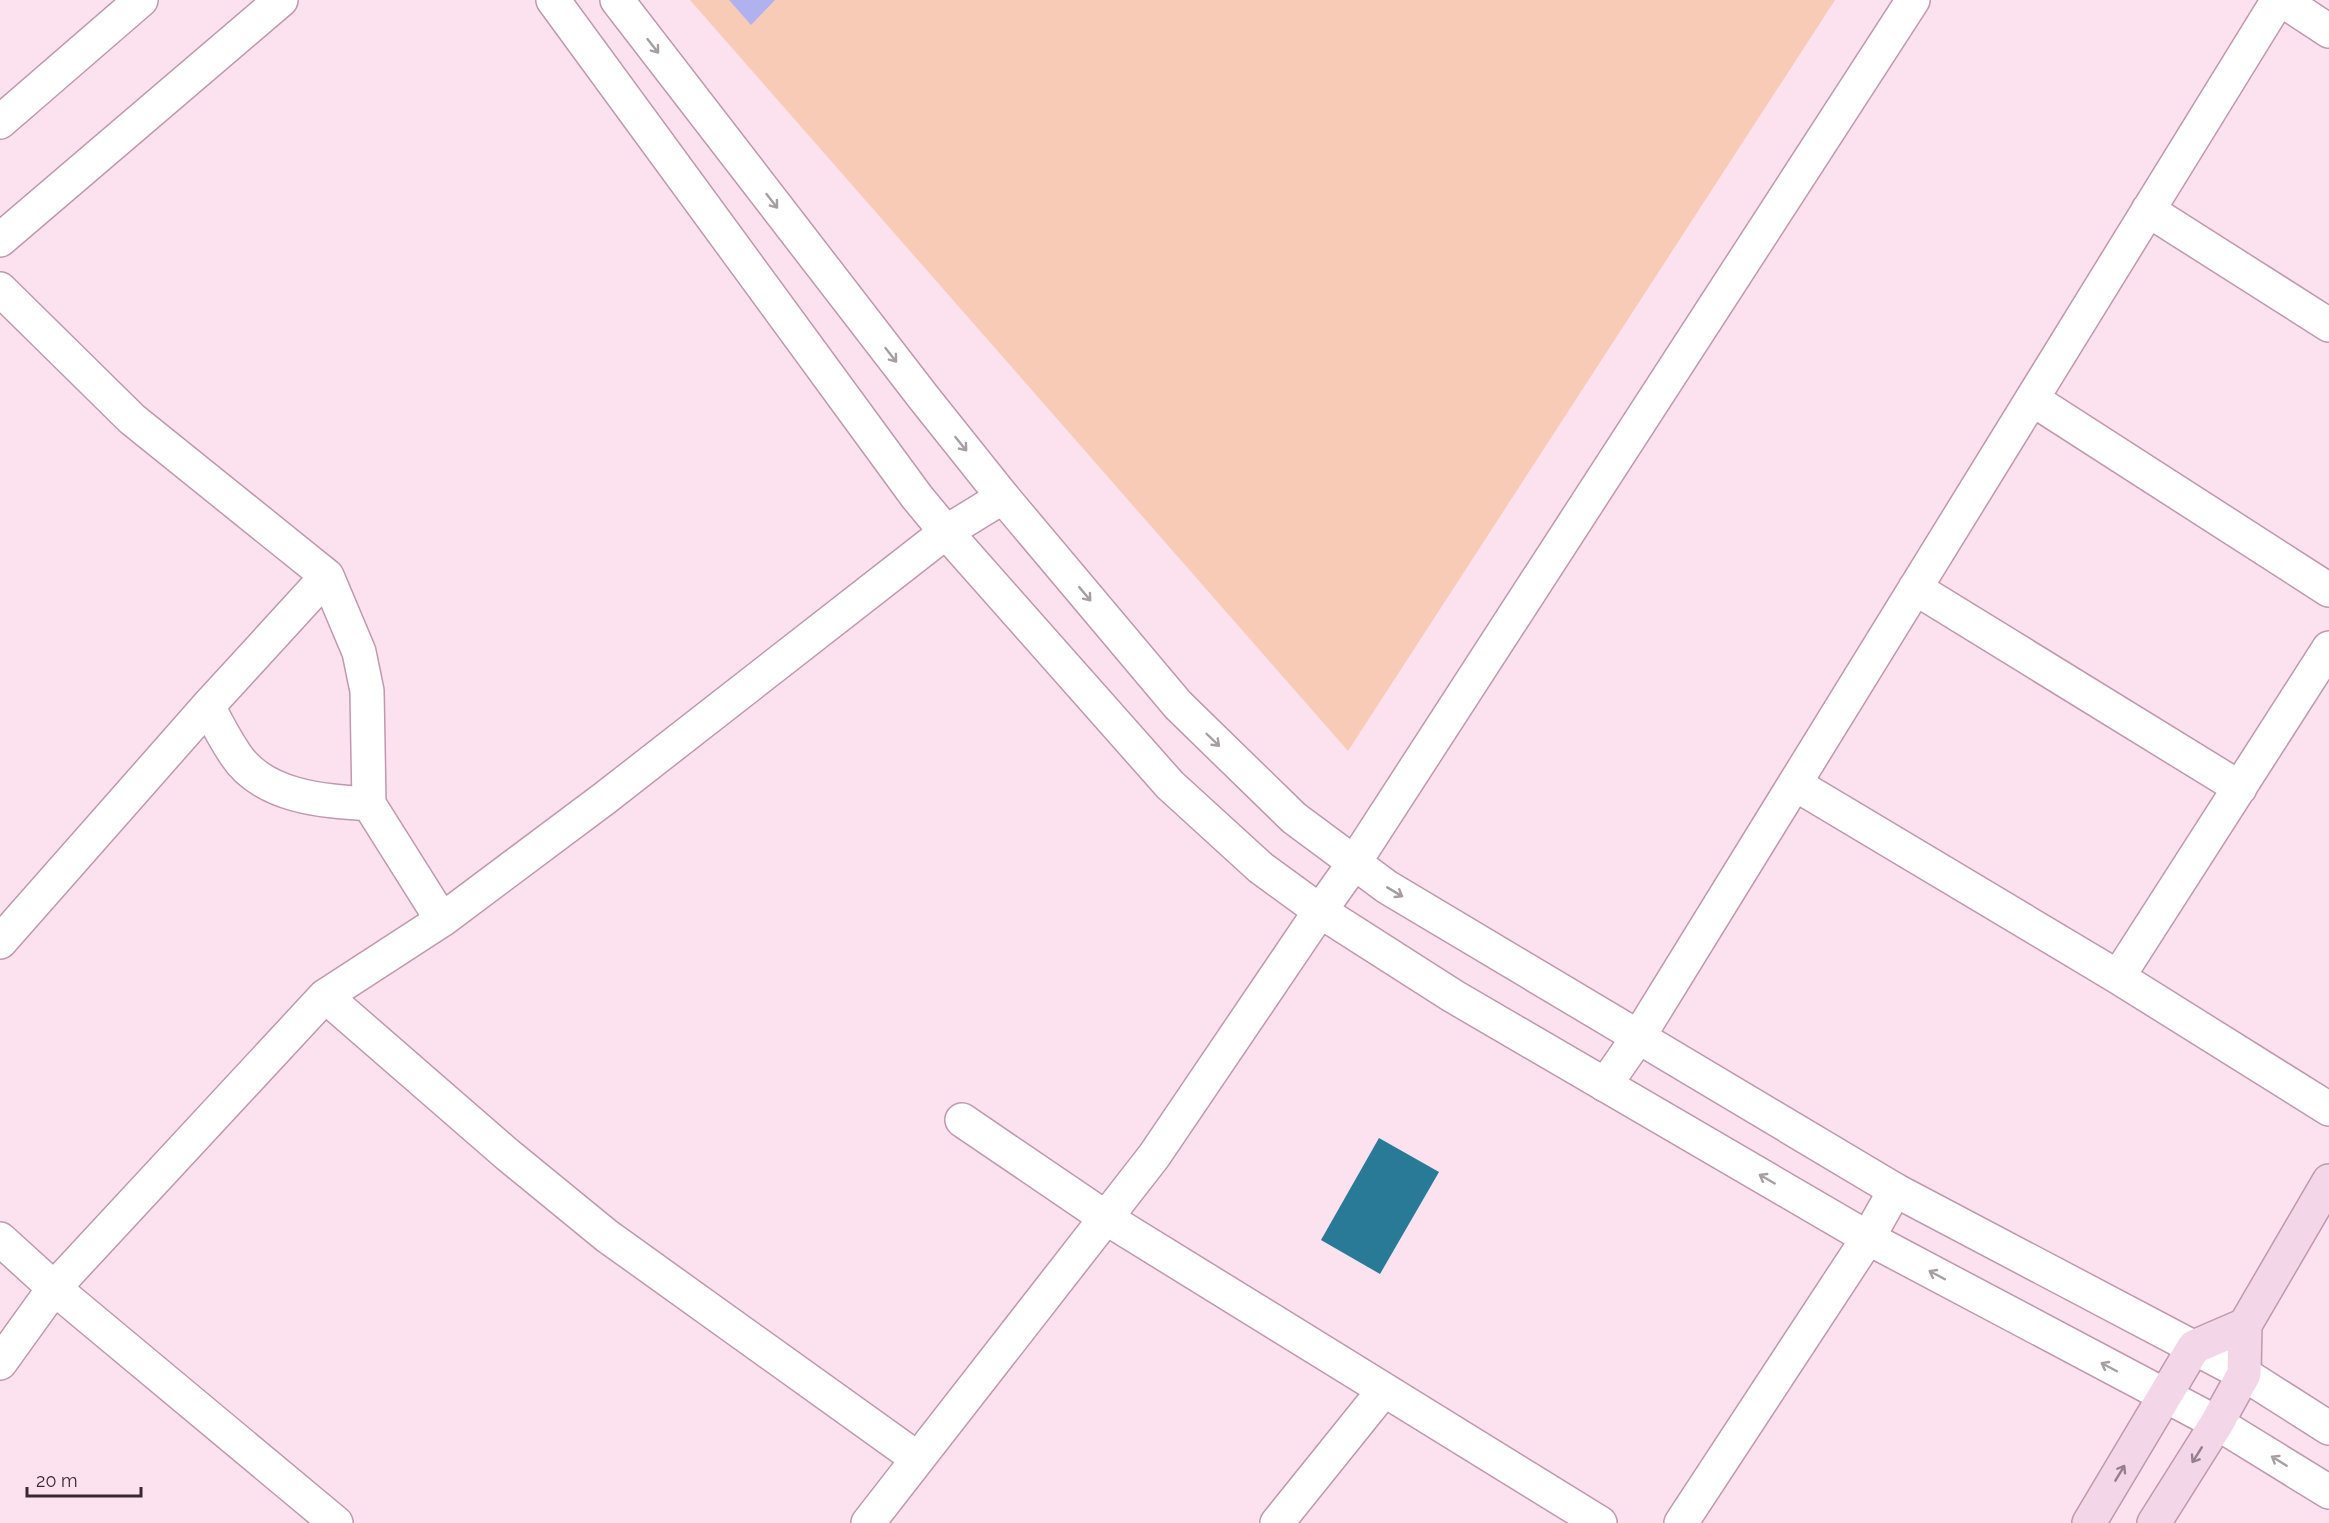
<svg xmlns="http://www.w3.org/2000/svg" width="2329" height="1523" font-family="Raleway,sans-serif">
<rect width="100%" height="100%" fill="#fce1ef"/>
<path fill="#f8cbb7" d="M690 0H1835L1348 751Z"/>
<path fill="#b2b1ef" d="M729 0H775L751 25Z"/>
<path fill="#287a97" d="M1379 1138 1439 1172 1380 1274 1321 1240Z"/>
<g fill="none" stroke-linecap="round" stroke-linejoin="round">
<defs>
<path id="minor" d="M2282 0 2329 31
M0 122 141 0
M2148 210 2329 325
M0 240 281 0
M0 289 132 419 327 576 359 652 367 691 369 804 442 920
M2032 399 2329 590
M1915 588 2240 788
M208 706C216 722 225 739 235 754 263 797 322 801 369 804
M1795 784 2118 977 2329 1109
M0 942 208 706 327 576
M2118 977 2329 648
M325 996 508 1155 607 1236 918 1459
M1605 1085 1639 1036 2278 0
M962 1120 1106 1218 1600 1523
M0 1239 54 1288 0 1363
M336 1523 54 1288 325 996 442 920 605 798 946 532 1003 497
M868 1523 1154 1156 1320 911
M1277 1523 1384 1390
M1681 1523 1868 1238 1895 1190"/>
<path id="tertiary" d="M553 0 917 497 946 532 1170 785 1261 868 1320 911 1453 996 1868 1238 2217 1423 2329 1492
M617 0 924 398 1003 497 1178 705 1294 818 1387 887 1895 1190 2244 1374 2329 1428
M1320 911 1354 863 1913 0"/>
<path id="secondary" d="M2089 1523 2194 1347 2245 1325
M2154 1523 2217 1423 2244 1374 2245 1325 2329 1181"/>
</defs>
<use href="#minor" stroke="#c198ae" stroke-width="36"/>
<use href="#tertiary" stroke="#c198ae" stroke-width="36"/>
<use href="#secondary" stroke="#c198ae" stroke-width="36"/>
<use href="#minor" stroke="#fff" stroke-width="33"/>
<use href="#tertiary" stroke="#fff" stroke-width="33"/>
<use href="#secondary" stroke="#f3d6e7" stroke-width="33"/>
</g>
<defs><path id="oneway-shaft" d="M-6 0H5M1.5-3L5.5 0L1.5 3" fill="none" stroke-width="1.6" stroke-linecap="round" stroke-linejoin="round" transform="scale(1.5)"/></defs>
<g stroke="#a69ea2">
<use href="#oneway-shaft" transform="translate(653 46) rotate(52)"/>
<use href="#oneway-shaft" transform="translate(772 201) rotate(52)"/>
<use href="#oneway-shaft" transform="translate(891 355) rotate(52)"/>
<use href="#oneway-shaft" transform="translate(961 444) rotate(51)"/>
<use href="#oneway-shaft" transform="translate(1085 594) rotate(50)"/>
<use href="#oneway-shaft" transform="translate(1213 740) rotate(44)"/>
<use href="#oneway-shaft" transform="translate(1395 892) rotate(31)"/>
<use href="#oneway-shaft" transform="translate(1767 1179) rotate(-150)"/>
<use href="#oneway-shaft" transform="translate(1937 1275) rotate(-152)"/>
<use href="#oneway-shaft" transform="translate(2109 1367) rotate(-152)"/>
<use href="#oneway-shaft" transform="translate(2279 1461) rotate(-148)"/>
</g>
<g stroke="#967f8c">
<use href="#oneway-shaft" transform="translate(2197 1455) rotate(122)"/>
<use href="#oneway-shaft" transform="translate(2120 1473) rotate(-59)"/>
</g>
<path d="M27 1487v9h114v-9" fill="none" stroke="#392831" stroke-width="3"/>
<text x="36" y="1487" font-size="18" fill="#392831" stroke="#fce1ef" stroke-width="4.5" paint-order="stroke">20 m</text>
</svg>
